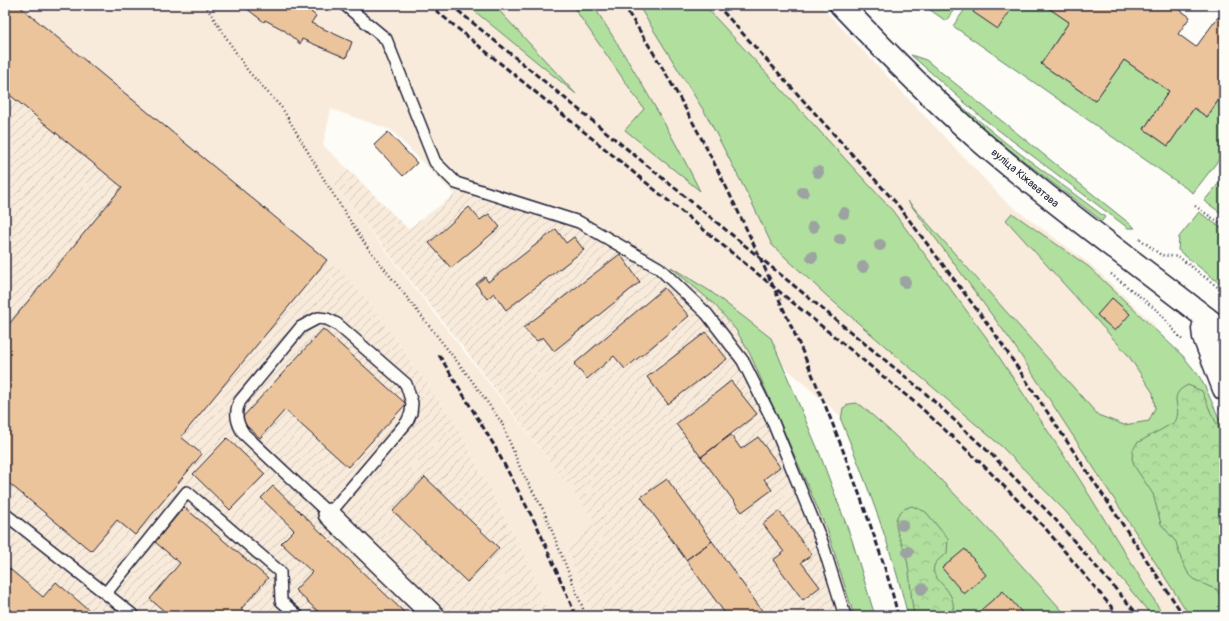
<svg xmlns="http://www.w3.org/2000/svg" width="1229" height="621" font-family="Pangolin,sans-serif">
<defs>
<pattern id="industrial-furrows" width="10" height="10" patternUnits="userSpaceOnUse"><rect width="10" height="10" fill="#f8ebdb"/><path d="M-1 1l2-2M0 10L10 0M9 11l2-2" fill="none" stroke="#d4c9bd"/></pattern>
<pattern id="forest-crowns" width="20" height="18" patternUnits="userSpaceOnUse"><rect width="20" height="18" fill="#b0df9e"/><path d="M2 6a3 3 0 1 1 6 0M12 15a3 3 0 1 1 6 0" fill="none" stroke="#97bf89"/></pattern>
</defs>
<rect width="100%" height="100%" fill="#fdfcf7"/>
<filter id="ink" filterUnits="userSpaceOnUse"><feTurbulence type="fractalNoise" baseFrequency=".025" numOctaves="2"/><feDisplacementMap in="SourceGraphic" scale="8" xChannelSelector="R" yChannelSelector="G"/><feConvolveMatrix kernelMatrix="1 2 1 2 8 2 1 2 1" color-interpolation-filters="sRGB"/></filter>
<g filter="url(#ink)">
<path fill="#f8ebdb" d="M16 5H820L1005 201 1090 264 1155 325 1137 355 1178 414 1203 616H1025L877 448 671 267 641 245 581 215 543 204 476 179 454 194 391 130 331 109 323 145 348 169 333 183 597 522 566 548 594 616H549L527 559 455 423 370 303 338 268 328 264Z"/>
<path fill="url(#industrial-furrows)" d="M5 5H16L328 264 338 268 370 303 455 423 527 559 549 616H8L5 614Z
M348 169 408 229 476 179 543 204 581 215 641 245 671 267 715 305 736 330 750 354 828 532 854 616H594L566 548 596 522 456 338 333 183Z"/>
<path fill="#b0df9e" stroke="#69806c" d="M467 5H494L576 94Z
M572 5H593C632 66 668 126 700 191L625 130 644 109Z
M638 5H704L892 210 986 337 1080 480 1164 616H1152L1066 512 1001 446 828 297 772 245 751 201 707 116Z
M923 5H957L946 21Z
M968 5H978L973 11 998 28 1014 5H1044L1069 22 1041 64 1095 101 1124 60 1168 90 1169 91 1144 129 1168 146 1194 108 1207 117 1224 92V153L1193 193 953 26Z
M911 55 926 60 1135 228H1128L981 117Z
M931 81 1006 143 1105 217 1102 221 976 124Z
M1224 177V215L1204 201Z
M908 201 1098 415 1124 425 1149 421 1155 408 1153 393 1128 355 1006 220 1012 213 1089 267 1183 356 1199 376 1206 389 1224 429V616H1190L1014 345Z
M1199 212 1224 230V287L1178 250 1179 237Z
M671 267 710 291 771 338 819 452 852 540 875 616H854L828 532 750 354 736 330 715 305Z
M856 403 862 406C936 470 1002 543 1067 616H908C892 549 867 484 841 420L843 408 849 404Z"/>
<path fill="url(#forest-crowns)" stroke="#69806c" d="M1188 385 1202 391 1211 413 1224 437V603L1217 590 1195 580 1188 573 1181 559 1176 542 1161 524 1153 494 1135 467 1132 459 1133 450 1137 443 1175 422C1184 407 1165 396 1188 385Z
M912 506 926 512 948 539 947 553C943 557 936 560 934 566 929 582 960 588 952 616L914 615C909 591 912 568 902 544 899 537 895 528 896 520 898 512 904 508 912 506Z"/>
<path fill="#ebc49b" stroke="#22223b" d="M5 5H18L327 260 181 437 202 454 135 535 117 520 91 551 5 480V329L122 187 5 91Z
M242 5H316L311 12 316 16 311 23 352 42 346 58 302 39 300 44 284 30 265 20 264 22Z
M978 5H1014L998 29 973 12Z
M1044 5H1135L1140 8 1142 5H1173L1190 17 1178 34 1196 47 1218 17 1224 21V92L1207 117 1194 108 1168 146 1144 129 1169 91 1124 60 1095 101 1041 64 1069 22Z
M388 132 417 163 403 176 374 145Z
M469 207 480 220 489 214 500 227 451 268 429 243Z
M556 229 566 243 574 237 584 250 506 310 494 293 487 299 476 284 485 277 488 282Z
M620 254 640 282 554 351 543 337 537 341 523 328Z
M664 288 689 316 625 369 614 356 587 379 574 364Z
M1112 298 1130 314 1115 331 1097 315Z
M323 329 406 404 348 467 285 410 260 438 240 420Z
M706 332 727 359 668 404 647 377Z
M731 381 757 414 701 457 676 424Z
M731 435 741 449 758 437 780 467 764 479 772 490 742 512 701 457Z
M227 438 265 474 230 510 193 474Z
M425 477 499 548 467 582 393 511Z
M667 479 712 541 686 560 641 497Z
M273 486 408 616H323L295 590 312 572 281 543 294 530 261 498Z
M184 507 268 578 241 609 249 616H170L150 599 180 563 155 542Z
M779 511 812 555 801 562 820 587 803 600 773 560 784 552 763 524Z
M712 541 766 616H727L686 560Z
M965 549 986 575 964 594 942 568Z
M5 565 43 597 56 582 96 616H8L5 614Z
M1003 591 1025 616H974Z"/>
<g fill="none" stroke-linecap="round" stroke-linejoin="round">
<defs>
<path id="service" d="M345 5 386 39 435 162 456 183 579 222 659 268 707 314 743 361 770 415 822 542 845 616
M318 318 327 319 337 324 406 384 412 403 411 413 407 422 329 514 244 434C237 424 234 412 240 401L301 327Z
M5 514 134 616
M106 593 187 492 280 572 281 601 298 616"/>
<path id="minor" d="M329 514 434 616"/>
<path id="tertiary" d="M1206 318 1203 329 1204 337 1224 389"/>
<path id="secondary" d="M841 5C886 52 931 98 980 141 1058 208 1143 268 1224 332"/>
</defs>
<use href="#service" stroke="#22223b" stroke-width="14"/>
<use href="#minor" stroke="#22223b" stroke-width="24"/>
<use href="#tertiary" stroke="#22223b" stroke-width="25"/>
<use href="#secondary" stroke="#22223b" stroke-width="25"/>
<path stroke="#22223b" stroke-width="2.5" stroke-dasharray="1 3" stroke-linecap="butt" d="M205 5 248 71 282 108 328 186 365 244 470 378 502 423 521 470 544 511 586 616
M1195 206 1224 226
M1140 239 1161 255 1179 257 1224 292
M1111 274 1158 311 1183 341
M1220 408 1224 417"/>
<use href="#service" stroke="#fdfcf7" stroke-width="11"/>
<use href="#minor" stroke="#fdfcf7" stroke-width="21"/>
<use href="#tertiary" stroke="#fdfcf7" stroke-width="22"/>
<use href="#secondary" stroke="#fdfcf7" stroke-width="22"/>
<path stroke="#22223b" stroke-width="3" stroke-dasharray="6 3" stroke-linecap="butt" d="M429 5 918 405 984 466 1045 528 1119 616
M451 5 924 392 993 456 1054 518 1139 616
M623 5C689 104 739 211 788 319 816 381 842 445 865 510 877 544 890 580 898 616
M717 5 897 204 993 331 1184 616
M439 355 494 445 538 528 576 616"/>
</g>
<g fill="#9ca3a0">
<circle cx="818" cy="172" r="6"/>
<circle cx="803" cy="192" r="6"/>
<circle cx="844" cy="213" r="6"/>
<circle cx="813" cy="227" r="6"/>
<circle cx="840" cy="239" r="6"/>
<circle cx="880" cy="245" r="6"/>
<circle cx="812" cy="257" r="6"/>
<circle cx="863" cy="267" r="6"/>
<circle cx="905" cy="282" r="6"/>
<circle cx="902" cy="525" r="6"/>
<circle cx="908" cy="552" r="6"/>
<circle cx="922" cy="589" r="6"/>
</g>
</g>
<g text-anchor="middle" dominant-baseline="central" stroke-width="3.5" stroke-linejoin="round" paint-order="stroke">
<g font-size="11" fill="#22223b" stroke="#fdfcf7">
<text transform="translate(1025 178) rotate(40)">вуліца Кіжаватава</text>
</g>
</g>
<rect width="1229" height="621" fill="none" stroke="#fdfcf7" stroke-width="20"/>
<rect x="10" y="10" width="1209" height="601" fill="none" stroke="#22223b" stroke-width="1.5" filter="url(#ink)"/>
</svg>
